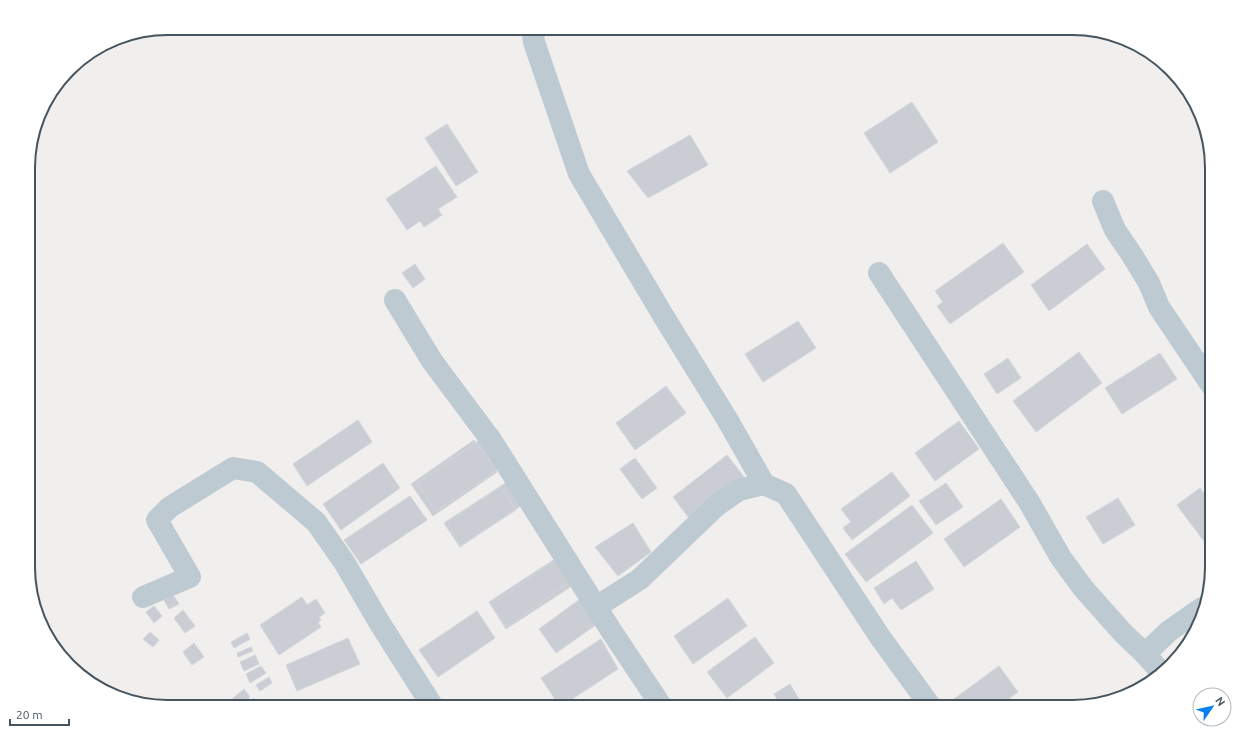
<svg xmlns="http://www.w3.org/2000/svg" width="1240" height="735" font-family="Ubuntu,sans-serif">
<rect width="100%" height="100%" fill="#f1eeee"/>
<path fill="#caced4" stroke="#d2d5db" d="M912 102 938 142 890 173 864 133Z
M447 124 478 172 456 186 425 138Z
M690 135 708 165 648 198 627 171Z
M436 166 457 197 438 209 442 215 424 227 420 221 407 230 386 199Z
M1003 243 1024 272 950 324 937 306 943 302 935 291Z
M1087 244 1105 269 1049 311 1031 285Z
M415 264 425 279 413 288 402 273Z
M798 321 816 348 763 382 745 354Z
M1079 352 1102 383 1036 432 1013 401Z
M1160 353 1177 379 1122 414 1105 388Z
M1008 358 1021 378 997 394 984 374Z
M666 386 686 413 635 450 616 423Z
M358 420 372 442 307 486 293 464Z
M959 421 979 449 935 481 915 453Z
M484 437 504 465 436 511 417 483Z
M474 440 497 472 433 516 411 484Z
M727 455 744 477 689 518 673 497Z
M635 458 657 488 642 499 620 469Z
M383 463 400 488 341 530 323 504Z
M892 472 910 496 852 540 843 528 851 522 841 509Z
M510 480 525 503 460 547 444 523Z
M946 483 963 507 936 525 919 501Z
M501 487 516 510 461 545 446 522Z
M1200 488 1212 504V552L1177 505Z
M410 496 427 520 361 564 344 540Z
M1118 498 1135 525 1103 544 1086 517Z
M1001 499 1020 527 964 567 944 539Z
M912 505 933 533 866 582 845 554Z
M633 523 651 552 618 576 595 547Z
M558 557 575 584 506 629 489 602Z
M559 557 574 579 507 627 491 605Z
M916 561 934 589 901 610 892 598 884 604 874 588Z
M173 595 179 604 169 609 164 600Z
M302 597 307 605 316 599 325 613 319 617 321 620 318 622 321 627 279 655 260 625Z
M583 597 600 622 556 653 539 629Z
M728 598 747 626 693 664 674 636Z
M154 606 162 616 154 623 146 612Z
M183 610 195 626 185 633 174 618Z
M477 611 495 638 438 677 419 650Z
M150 632 159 640 153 647 143 639Z
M247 633 250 639 234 648 231 642Z
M755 637 774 663 727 698 707 672Z
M348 638 360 664 297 691 286 665Z
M601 639 618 669 560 707 541 678Z
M194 643 204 657 192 665 183 652Z
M251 647 253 651 238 657 237 653Z
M255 655 259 664 244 671 240 662Z
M261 666 266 673 250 683 246 674Z
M999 666 1018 692 998 707H960L954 699Z
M269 677 272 683 260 691 256 685Z
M790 684 802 704 797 707H782L774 694Z
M244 689 250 697 238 706 232 699Z
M254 698 258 703 254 706 250 701Z
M899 702 901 707H892Z"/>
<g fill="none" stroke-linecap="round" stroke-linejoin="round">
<path stroke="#becad2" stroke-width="22" d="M532 28 534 42 579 174 664 317 727 419 764 484 786 494 880 637 931 707
M1103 201 1115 230 1132 255 1149 283 1159 307 1212 386
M879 273 1029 502 1061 558 1083 588 1123 633 1145 654
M395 300 432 361 491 440 612 632 662 707
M143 597 190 577 157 520 170 507 233 468 257 472 316 522 344 562 379 622 433 707
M596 607 640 579 716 506 739 490 764 484
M1160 671 1145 654 1169 631 1202 608"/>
</g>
<path d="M0 0H1240V735H0ZM168 35H1072A133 133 0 0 1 1205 168V567A133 133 0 0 1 1072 700H168A133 133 0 0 1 35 567V168A133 133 0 0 1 168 35Z" fill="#fff" fill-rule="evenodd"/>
<path fill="none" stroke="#45545e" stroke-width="2" d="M168 35H1072A133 133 0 0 1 1205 168V567A133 133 0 0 1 1072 700H168A133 133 0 0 1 35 567V168A133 133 0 0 1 168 35Z"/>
<g transform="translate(1212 707) rotate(56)"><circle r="19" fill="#ffffff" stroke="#b5bbbf"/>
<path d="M0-3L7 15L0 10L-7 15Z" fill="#087ff2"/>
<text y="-6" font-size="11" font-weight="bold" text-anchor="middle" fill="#45545e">N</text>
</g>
<path d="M10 719v6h59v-6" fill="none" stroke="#45545e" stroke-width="2"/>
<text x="16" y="719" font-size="12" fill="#45545e" stroke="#ffffff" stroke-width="3" paint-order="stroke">20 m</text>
</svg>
